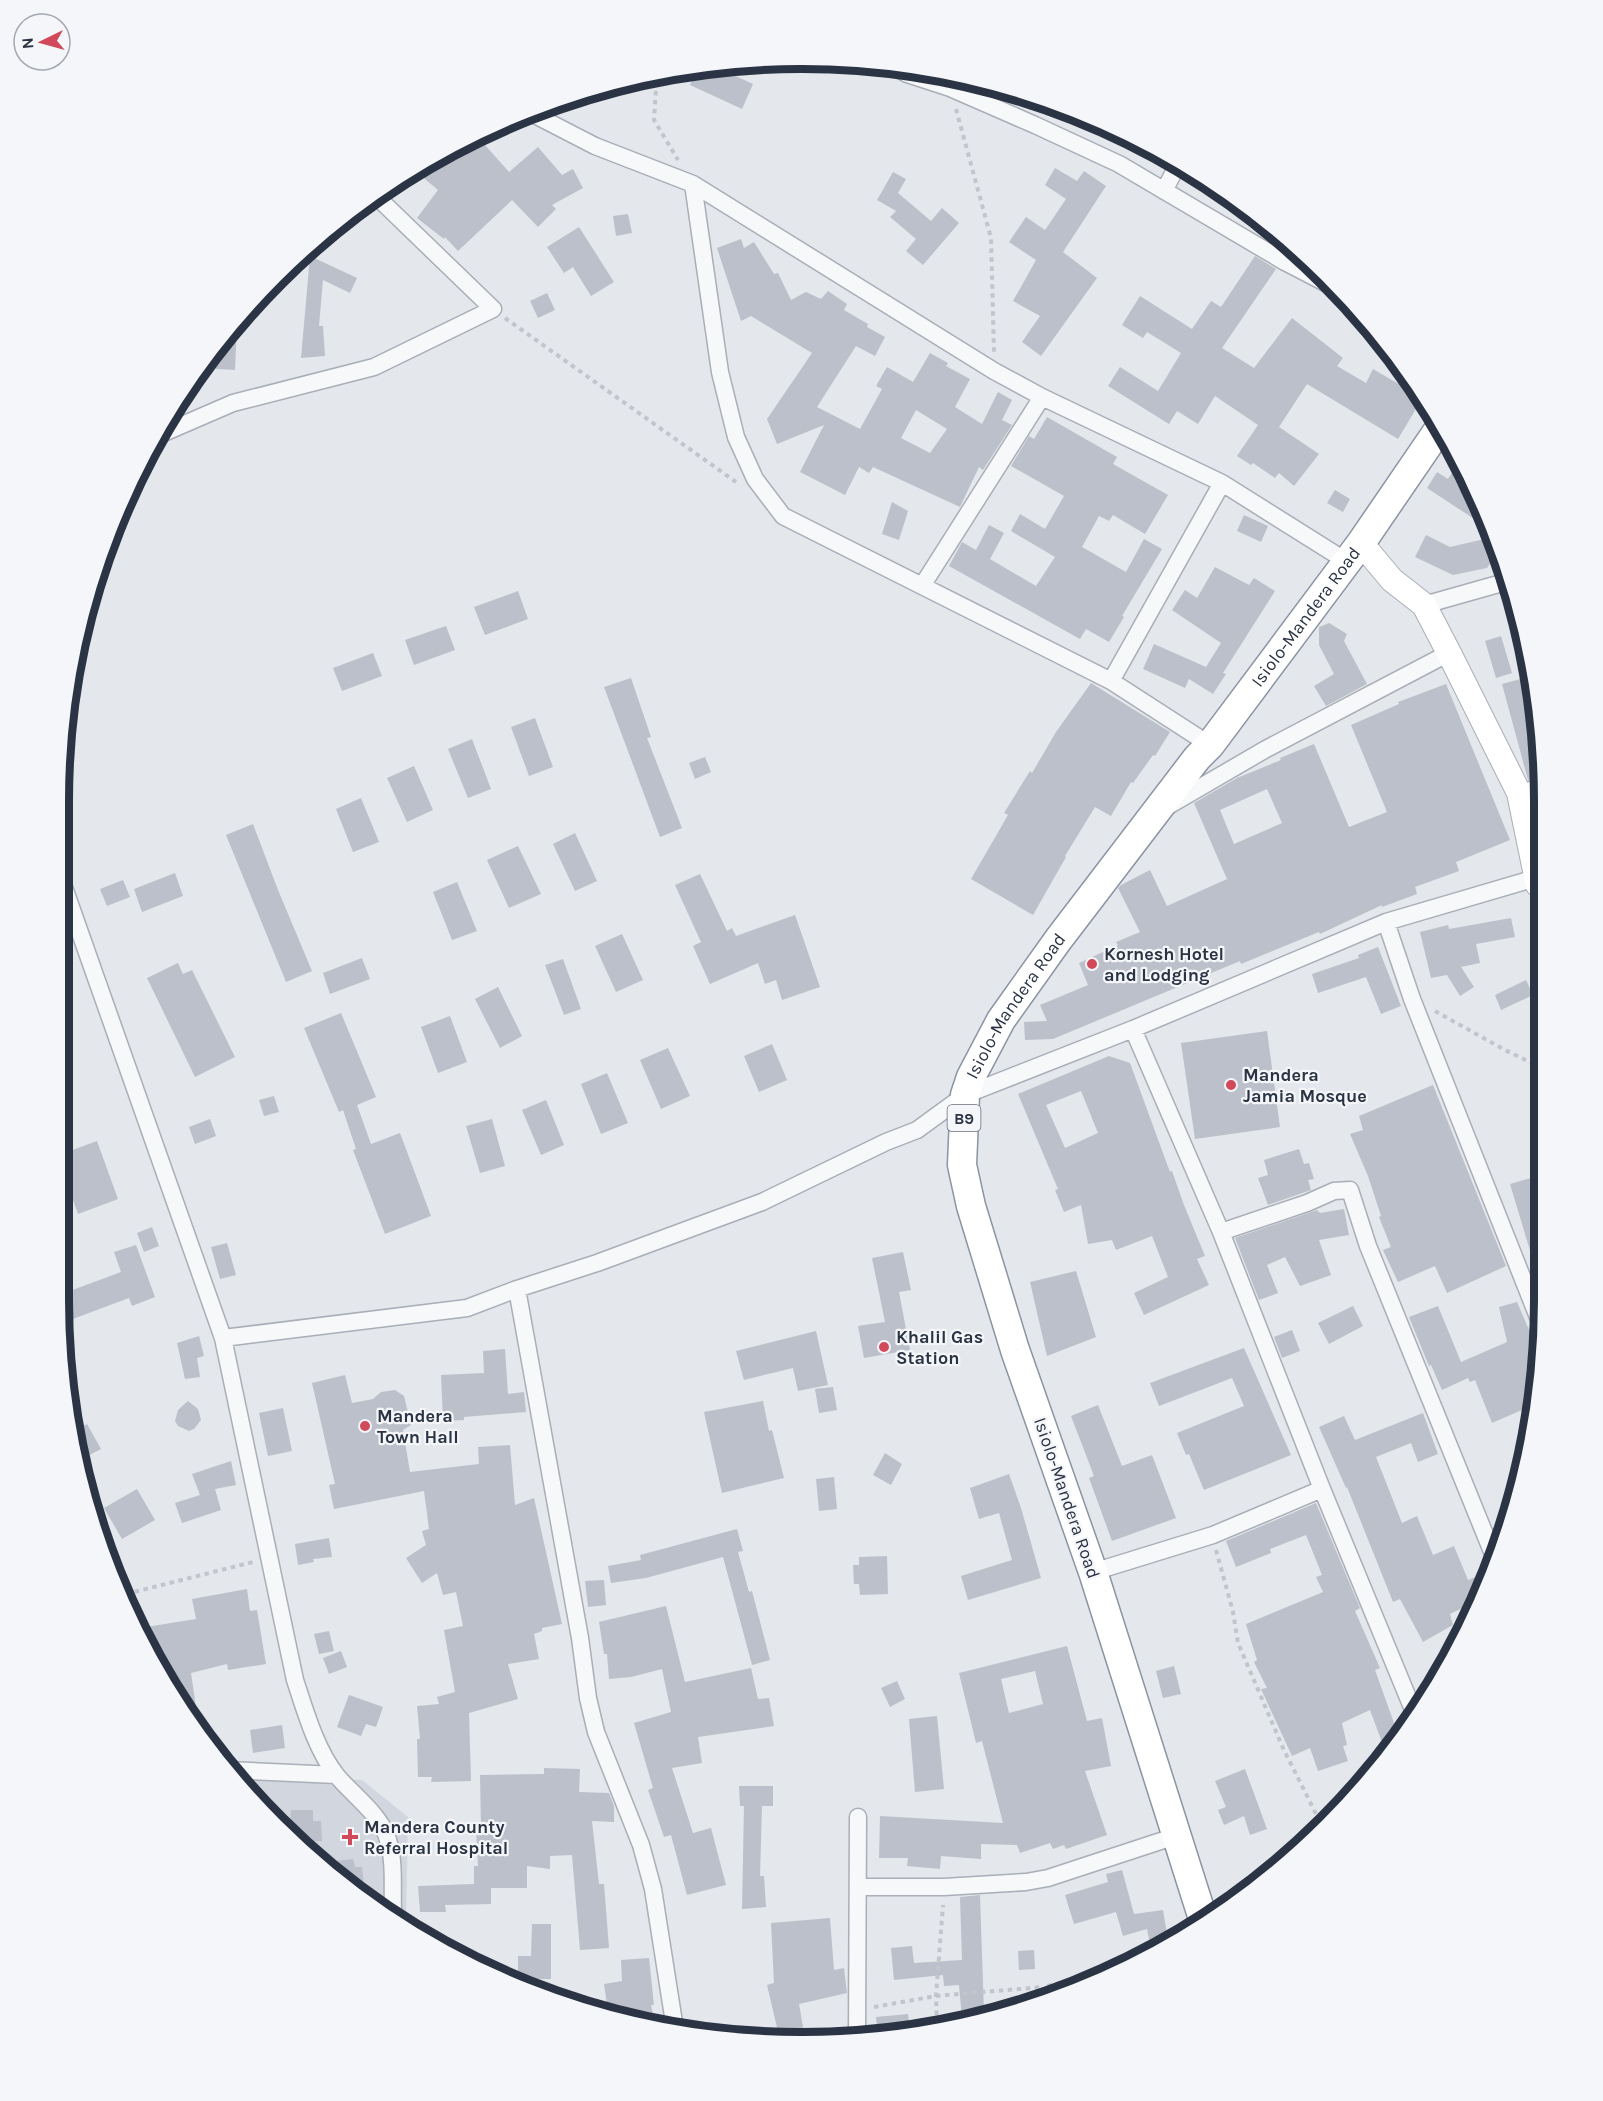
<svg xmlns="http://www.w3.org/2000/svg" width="1603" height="2101" font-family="Karla,sans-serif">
<rect width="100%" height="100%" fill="#e4e7ec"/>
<path fill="#d2d6de" d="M234 1775 362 1780 408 1817 406 1921 311 1858Z"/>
<path fill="#bbc0ca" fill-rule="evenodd" d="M716 67 753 84 742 109 690 85 698 69Z
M498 125 485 145 509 172 538 147 562 175 573 169 583 188 552 205 556 209 538 227 512 200 458 251 445 237 444 239 417 218 438 190 414 170Z
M1055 168 1077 181 1084 171 1106 186 1063 252 1097 278 1041 356 1022 342 1040 316 1013 301 1036 260 1009 242 1026 217 1045 230 1066 199 1045 185Z
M893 172 906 179 898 193 931 221 942 208 959 223 923 265 906 251 916 239 890 217 896 211 877 200Z
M628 214 632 233 616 236 613 216Z
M579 227 614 282 591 296 573 267 564 273 547 247Z
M741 239 744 248 754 242 774 274 778 273 791 300 806 292 821 299 828 291 847 304 844 310 868 324 867 327 885 337 875 356 856 346 817 407 860 429 882 389 876 386 887 367 913 382 930 353 948 363 946 366 970 379 955 407 982 424 998 392 1012 400 1002 420 1012 425 983 470 979 467 960 507 873 467 869 473 859 467 845 495 800 472 824 425 777 444 767 419 812 353 751 316 741 321 717 248ZM916 410 947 429 930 453 901 438Z
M310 256 357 278 350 293 323 280 319 326H323L325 356 301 358Z
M1255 256 1276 269 1222 348 1254 368 1292 318 1343 358 1337 366 1366 383 1373 369 1402 386 1408 375 1423 397 1398 439 1307 384 1279 427 1319 454 1294 486 1279 473 1275 478 1253 463 1251 465 1237 456 1258 425 1215 396 1198 424 1177 411 1169 424 1108 386 1120 367 1158 391 1181 353 1147 332 1143 338 1122 325 1140 296 1192 329 1211 301 1221 307Z
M547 293 555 310 538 318 530 301Z
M237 321 235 370 200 368 212 349Z
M1047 417 1117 457 1113 464 1168 495 1145 534 1113 515 1109 521 1099 516 1082 547 1126 572 1144 539 1162 549 1122 616 1124 617 1109 642 1086 629 1080 639 949 566 962 542 976 550 989 525 1004 533 990 559 1036 586 1055 557 1011 531 1020 514 1045 529 1064 496 1011 466 1029 436 1034 439Z
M1457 465 1471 493 1488 528 1427 488 1437 472 1448 479Z
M1335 490 1350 499 1343 512 1327 503Z
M892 502 908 511 899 540 882 534Z
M1244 515 1268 526 1261 542 1237 531Z
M1426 535 1450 547 1493 537 1499 550 1487 568 1453 575 1415 557Z
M1215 567 1249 585 1254 578 1275 591 1223 673 1226 674 1213 694 1189 679 1185 688 1143 669 1154 644 1206 667 1221 643 1172 610 1185 590 1197 598Z
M518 591 528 619 485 635 474 607Z
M1329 623 1347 634 1344 641 1367 684 1326 706 1314 686 1334 674 1319 645V627Z
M446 626 455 650 414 665 405 640Z
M1501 636 1512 673 1496 678 1485 641Z
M373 653 382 676 342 691 333 668Z
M1531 676 1536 697 1532 698 1538 720V778L1528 780 1502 684Z
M631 678 651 737 647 738 682 828 660 837 604 687Z
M1091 683 1170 732 1155 756 1153 755 1133 783 1131 782 1111 816 1095 807 1065 856 1066 857 1033 915 971 879 1008 815 1004 813 1030 771 1032 773 1056 732Z
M1446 684 1510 840 1456 862 1459 871 1415 887 1417 894 1382 907V905L1320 934 1319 932 1241 964 1240 961 1053 1039 1025 1040 1024 1022 1047 1021 1040 1005 1088 985 1079 963 1118 945 1116 942 1140 932 1118 888 1121 885 1150 870 1167 906 1227 879 1194 803 1237 778 1281 760 1280 758 1314 744 1349 827 1387 812 1351 725 1399 704 1398 702ZM1267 789 1282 823 1234 844 1220 810Z
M535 718 553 767 529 776 511 727Z
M472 739 491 789 468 798 448 749Z
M705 757 711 772 695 779 689 763Z
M414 766 433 810 407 822 387 778Z
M361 798 379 842 353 852 336 809Z
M253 824 278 890 312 971 286 982 226 835Z
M575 833 597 881 575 891 553 844Z
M518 846 541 894 509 908 487 860Z
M175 873 183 896 142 912 134 889Z
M700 874 727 931 732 928 736 936 795 915 820 987 782 1000 776 980 765 984 758 963 710 984 693 946 701 942 675 885Z
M123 880 130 897 107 906 100 889Z
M457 882 477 931 452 940 433 892Z
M1511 918 1515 937 1476 944 1480 963 1461 967 1474 987 1460 996 1447 975 1431 978 1420 932 1448 925 1449 929Z
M622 934 643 980 616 992 595 946Z
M1378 947 1401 1006 1381 1014 1366 977 1318 993 1312 974 1359 958 1358 955Z
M362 958 370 979 330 994 323 973Z
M563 959 581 1009 564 1015 545 965Z
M178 963 183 974 192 970 235 1057 195 1077 147 978Z
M1526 980 1533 995 1501 1010 1495 995Z
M498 987 522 1036 500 1048 475 999Z
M341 1013 376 1097 357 1105 371 1144 400 1133 431 1216 385 1234 353 1150 356 1149 343 1110 339 1112 304 1028Z
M450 1016 467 1062 438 1073 421 1027Z
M1267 1031 1280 1127 1195 1139 1181 1043Z
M772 1044 787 1080 759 1092 744 1056Z
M668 1048 690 1096 661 1109 640 1060Z
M1109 1056 1130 1063 1170 1172 1172 1171 1184 1205 1205 1256 1197 1259 1209 1285 1144 1315 1134 1293 1168 1277 1152 1236 1116 1250 1112 1240 1088 1244 1081 1205 1064 1212 1055 1190 1058 1189 1018 1094ZM1081 1091 1098 1133 1065 1148 1046 1105Z
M607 1073 628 1123 601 1134 581 1084Z
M1433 1085 1506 1266 1447 1293 1435 1266 1398 1282 1383 1250 1391 1247 1379 1217 1381 1216 1368 1176 1350 1134 1363 1130 1359 1116Z
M274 1096 279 1112 264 1116 259 1100Z
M546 1100 564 1145 541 1155 522 1110Z
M210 1119 216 1136 195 1144 189 1127Z
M492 1119 505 1166 480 1173 466 1126Z
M97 1141 118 1199 78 1214 68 1186 59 1190V1155Z
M1299 1149 1304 1164 1309 1163 1314 1179 1308 1180 1311 1190 1268 1205 1258 1178 1268 1175 1264 1160Z
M1534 1177 1538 1190V1263L1534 1264 1510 1184Z
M1344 1209 1349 1235 1319 1240 1331 1275 1300 1286 1285 1257 1267 1265 1278 1293 1259 1300 1235 1238 1317 1210 1320 1213Z
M152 1227 159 1246 144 1252 137 1233Z
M227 1243 236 1275 220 1279 211 1247Z
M136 1245 155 1297 132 1306 129 1298 62 1323 59 1295 121 1272 114 1252Z
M903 1252 911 1290 899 1292 910 1350 864 1358 858 1326 885 1322 872 1258Z
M1076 1271 1096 1337 1047 1356 1030 1282Z
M1517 1302 1538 1351V1397L1536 1404 1492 1423 1475 1380 1470 1382 1468 1378 1442 1390 1431 1365 1429 1366 1409 1317 1438 1306 1461 1362 1507 1342 1499 1307Z
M1353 1306 1363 1326 1329 1344 1318 1323Z
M1292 1330 1300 1351 1282 1358 1274 1337Z
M816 1331 828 1385 798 1391 793 1368 744 1380 736 1351Z
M199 1336 204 1356 197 1358 200 1377 185 1379 177 1343Z
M1244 1348 1291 1455 1204 1490 1189 1454 1186 1455 1177 1433 1244 1406 1232 1378 1159 1406 1150 1383Z
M505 1349 508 1394 524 1392 526 1412 464 1417V1420L443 1421 441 1375 484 1373 483 1351Z
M345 1375 352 1403 373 1399 381 1392 395 1390 404 1396 411 1425 403 1430 410 1472 479 1464 478 1447 510 1445 515 1505 534 1498 562 1624 542 1628V1631L534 1634 539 1659 508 1664 518 1699 469 1713 471 1781 431 1782 432 1777H418L417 1739H420L417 1706 439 1704 437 1697 455 1692 444 1630 463 1626 456 1592 443 1595 437 1573 422 1583 406 1558 426 1545 422 1531 429 1529 424 1491 334 1509 329 1485 335 1484 312 1383Z
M833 1387 837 1410 819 1413 815 1389Z
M188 1401 198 1409 201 1420 194 1429 189 1431 178 1426 175 1421 178 1410Z
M763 1401 769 1431 772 1430 784 1478 722 1493 704 1412Z
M1098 1405 1122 1466 1152 1455 1176 1518 1112 1541 1089 1478 1094 1476 1071 1416Z
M283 1408 292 1451 268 1456 259 1413Z
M1423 1413 1438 1454 1418 1462 1411 1443 1376 1457 1402 1523 1417 1516 1433 1555 1454 1546 1468 1580 1476 1577 1481 1587 1473 1603 1450 1614 1453 1625 1423 1642 1400 1599 1393 1602 1347 1487 1346 1488 1319 1427 1344 1416 1355 1440Z
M87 1424 101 1449 80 1460 76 1430Z
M885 1453 902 1464 891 1485 873 1475Z
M231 1461 236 1485 215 1489 221 1510 182 1523 175 1503 200 1495 192 1474Z
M1009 1474 1021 1508 1041 1578 968 1600 961 1576 1012 1560 999 1513 979 1519 970 1488Z
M834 1477 837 1509 819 1511 816 1479Z
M137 1489 155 1520 122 1539 104 1508Z
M1316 1503 1360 1608 1355 1611 1380 1668 1375 1670 1399 1737 1386 1753 1370 1710 1342 1723 1347 1745 1343 1746 1348 1761 1318 1771 1310 1748 1292 1756 1261 1689 1267 1688 1254 1662 1257 1660 1246 1624 1323 1592 1316 1577 1322 1575 1306 1535 1270 1549 1271 1553 1236 1567 1226 1541Z
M737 1529 743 1551 738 1552 749 1592 752 1591 770 1660 752 1665 723 1557 646 1578 611 1583 608 1566 641 1560 640 1555Z
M329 1538 332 1557 313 1559 314 1562 298 1565 295 1544Z
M887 1556 888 1594 860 1595 859 1584H854L853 1565H859V1557Z
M604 1580 606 1605 588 1607 585 1581Z
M247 1589 250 1611 257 1610 266 1664 228 1670 227 1664 191 1673 200 1734 158 1671 140 1628 196 1619 192 1599Z
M666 1606 685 1682 751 1668 758 1699 769 1698 774 1726 698 1737 702 1763 672 1768 693 1833 711 1828 726 1885 687 1895 671 1835 664 1837 648 1790 653 1788 634 1723 671 1712 662 1669 631 1677 609 1679 607 1654H604L599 1622Z
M329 1631 334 1651 319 1654 314 1634Z
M1067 1646 1087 1721 1102 1718 1111 1766 1085 1771 1107 1835 1066 1849 1064 1845 1053 1849 1050 1843 1020 1853 1017 1845 981 1844V1859L941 1856 940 1869 907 1866 908 1858H879L880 1816 1003 1823 982 1741 976 1743 959 1673ZM1035 1671 1043 1704 1009 1713 1001 1679Z
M341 1651 347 1667 329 1674 323 1658Z
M1174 1666 1181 1694 1163 1698 1156 1671Z
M897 1681 905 1699 890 1707 881 1688Z
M349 1695 383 1707 376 1727 366 1724 361 1736 337 1727Z
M937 1716 944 1789 915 1792 909 1719Z
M282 1725 285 1748 253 1753 250 1730Z
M544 1768 580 1769 579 1792 609 1793 614 1806V1822L592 1821 599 1884H604L609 1948 580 1950 572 1855 550 1856V1869L527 1866V1888H491V1904L445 1905 446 1912H420L418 1886 474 1884V1866H478L476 1830 481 1829 480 1775 544 1774Z
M1245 1769 1267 1829 1250 1835 1244 1816 1224 1825 1218 1810 1226 1807 1215 1781Z
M739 1786H773V1806H762L760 1876H764L766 1907 742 1909 744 1806H740Z
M291 1810H313V1821H321L322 1841 296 1842 278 1822H290Z
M353 1859 355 1867H362L365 1894 329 1870 335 1869 334 1861Z
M1122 1870 1134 1914 1163 1910 1168 1940 1151 1949 1147 1929 1123 1936 1116 1912 1074 1924 1065 1895 1108 1882 1106 1874Z
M980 1895 984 2014 962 2019 959 1985 944 1986 943 1975 894 1980 891 1948 912 1946 914 1963 962 1960 960 1897Z
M830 1918 834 1970 844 1968 847 1993 799 2004 805 2038 779 2036 767 1985 774 1983 771 1923Z
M532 1924H551V1979H518V1956H531Z
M1034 1950 1035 1969 1019 1970 1018 1951Z
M649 1958 654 2005H651L656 2028 632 2020 629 2008 608 2011 604 1984 622 1981 621 1960Z
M908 2014 910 2029 878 2035 876 2017Z"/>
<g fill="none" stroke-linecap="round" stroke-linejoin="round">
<defs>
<path id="minor" d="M897 68 907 74 950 88 1035 125 1119 164 1285 262 1339 290
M529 112 595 146 693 184 994 371 1042 397 1222 483 1346 561
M693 184 720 372 736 437 755 479 783 516 1111 681 1210 745
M1164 191 1178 164
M159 435 233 403 374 367 493 309 375 195
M922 586 1042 397
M1424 605 1509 581
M1111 681 1222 483
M1519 793 1538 788
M1168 806 1266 749 1449 653
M60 876 223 1338 295 1680C305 1710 316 1750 337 1776 352 1794 382 1816 388 1840 395 1862 392 1889 393 1913
M1386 922 1412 999 1538 1317
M1133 1029 1221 1232 1322 1489 1416 1717
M1221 1232 1307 1203 1334 1191 1350 1190 1368 1246 1495 1559
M517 1289 580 1638 588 1698 596 1732 641 1845 653 1889 675 2029
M223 1338 467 1308 517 1289 597 1263 762 1202 886 1142 917 1130 965 1095 1133 1029 1386 922 1536 878
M1093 1572 1213 1535 1322 1489
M229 1770 336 1775
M858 1887H944L1026 1882 1048 1878 1176 1836
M857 2040 858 1817"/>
<path id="secondary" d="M1361 543 1392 580 1424 605 1449 653 1519 793 1538 885"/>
<g id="trunk">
<path id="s1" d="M1204 1922 1093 1572 1015 1350 971 1206 962 1165 965 1095 971 1077 1001 1020 1058 940 1197 758 1210 745 1361 543 1439 429"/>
</g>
</defs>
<use href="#minor" stroke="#a9aeb7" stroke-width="19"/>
<use href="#secondary" stroke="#a9aeb7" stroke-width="26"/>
<use href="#trunk" stroke="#8b94a3" stroke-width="31"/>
<path stroke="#c2c5cb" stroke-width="4" stroke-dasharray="4.5 4.5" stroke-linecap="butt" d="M657 73 654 120 678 160
M956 109 991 238 994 352
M505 318 736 482
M1435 1011 1505 1050 1538 1066
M1216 1550 1233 1612 1238 1643 1283 1748 1323 1828
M126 1594 253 1562
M1047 2000 1043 1987 1099 1974
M874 2007 936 1996 1043 1987
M937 2024 936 1996 943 1905"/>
<use href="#minor" stroke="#f7f8fa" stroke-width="16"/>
<use href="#secondary" stroke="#fff" stroke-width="24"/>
<use href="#trunk" stroke="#fff" stroke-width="28"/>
</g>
<g fill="#d1495b" stroke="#f4f6f9" stroke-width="2">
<circle cx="1092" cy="964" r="6"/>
<circle cx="1231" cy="1085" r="6"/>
<circle cx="884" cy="1347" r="6"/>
<circle cx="365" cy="1426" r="6"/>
<path d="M347 1828h6v6h6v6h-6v6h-6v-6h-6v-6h6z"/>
</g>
<g text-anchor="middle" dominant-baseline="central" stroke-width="4.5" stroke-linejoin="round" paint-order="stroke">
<rect fill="#f4f6f9" stroke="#676e7b" stroke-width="1.5" x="947.5" y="1105" width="33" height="26" rx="4.5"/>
<g font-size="16" font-weight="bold" fill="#2b3445">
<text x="964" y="1118">B9</text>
</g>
<g font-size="18" fill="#2b3445" stroke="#f4f6f9">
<text stroke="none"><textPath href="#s1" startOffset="1454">Isiolo-Mandera Road</textPath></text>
<text stroke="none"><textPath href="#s1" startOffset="968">Isiolo-Mandera Road</textPath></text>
<text transform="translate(1067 1498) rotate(71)">Isiolo-Mandera Road</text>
</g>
<g font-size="18" font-weight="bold" fill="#2b3445" stroke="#f4f6f9" text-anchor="start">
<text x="1104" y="954">Kornesh Hotel<tspan x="1104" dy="21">and Lodging</tspan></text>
<text x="1243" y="1075">Mandera<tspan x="1243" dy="21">Jamia Mosque</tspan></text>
<text x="896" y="1337">Khalil Gas<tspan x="896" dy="21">Station</tspan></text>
<text x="377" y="1416">Mandera<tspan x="377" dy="21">Town Hall</tspan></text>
<text x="364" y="1827">Mandera County<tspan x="364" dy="21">Referral Hospital</tspan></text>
</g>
</g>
<path d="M0 0H1603V2101H0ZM801 69H802A732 732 0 0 1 1534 801V1300A732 732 0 0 1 802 2032H801A732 732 0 0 1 69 1300V801A732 732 0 0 1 801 69Z" fill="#f4f6f9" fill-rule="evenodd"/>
<path fill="none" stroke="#2b3445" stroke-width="8" d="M801 69H802A732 732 0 0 1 1534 801V1300A732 732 0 0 1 802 2032H801A732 732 0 0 1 69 1300V801A732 732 0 0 1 801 69Z"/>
<g transform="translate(42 42) rotate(265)"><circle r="28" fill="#f4f6f9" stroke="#a4a8b1" stroke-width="1.5"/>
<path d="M0-4.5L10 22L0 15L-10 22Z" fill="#d1495b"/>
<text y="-9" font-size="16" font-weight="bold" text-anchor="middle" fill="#2b3445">N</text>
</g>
</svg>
